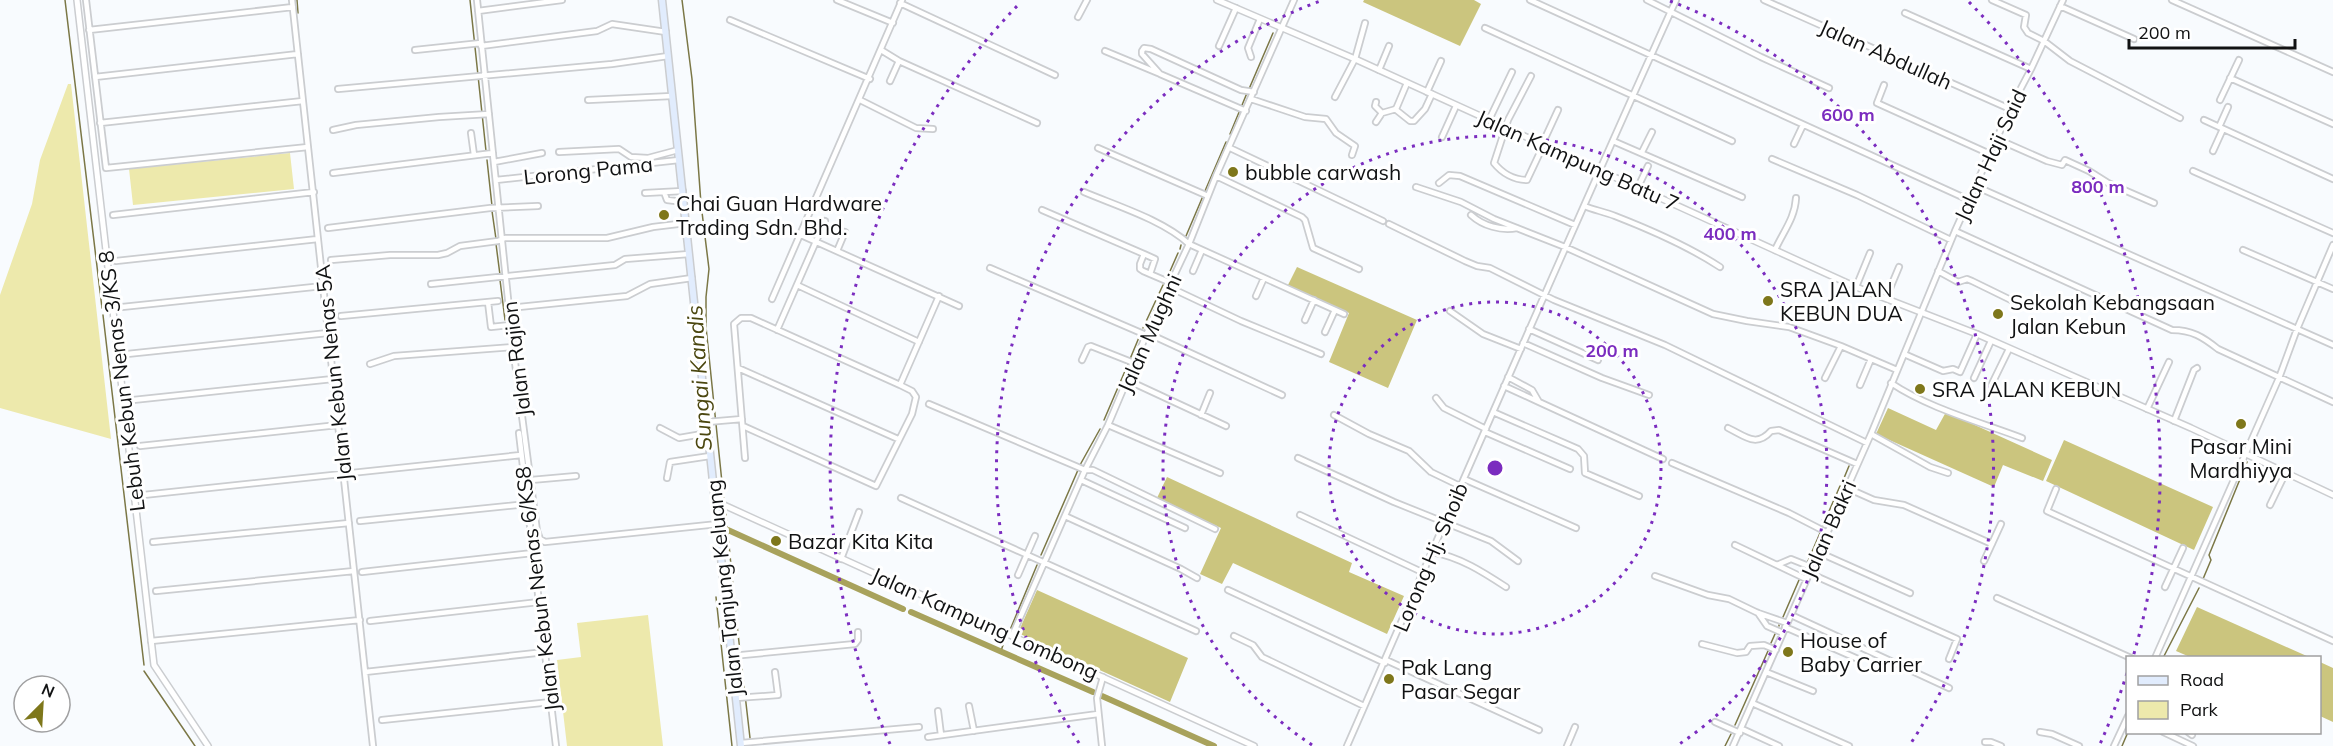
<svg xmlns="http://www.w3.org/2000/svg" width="2333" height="746" font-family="Mulish,sans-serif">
<rect width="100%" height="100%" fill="#f8fbfe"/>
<path fill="#ede9ac" d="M68 84H71L111 439 0 408V295L32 204 40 160Z
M290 153 294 189 133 205 129 169Z
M648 615 663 746H567L557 660 581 657 577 623Z"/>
<path fill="#cbc57e" d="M1364 0H1474L1481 4 1460 46 1363 2Z
M1297 267 1417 320 1388 388 1329 362 1349 313 1288 285Z
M1888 408 1936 430 1946 412 2052 460 2043 481 2003 465 1994 487 1876 434Z
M2064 440 2213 507 2194 550 2046 481Z
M1167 477 1352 563 1349 572 1404 596 1387 634 1233 563 1222 584 1200 574 1221 528 1157 498Z
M1037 590 1188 658 1170 702 1018 633Z
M2197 607 2309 657H2190L2176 651Z
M2320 662 2333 668V722L2320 716Z"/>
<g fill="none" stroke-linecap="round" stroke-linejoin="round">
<path stroke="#7b7746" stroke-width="1.5" d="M65 0 102 308
M297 0 298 13
M470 0 486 151
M682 0 692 79 701 204 709 269 706 297V327L724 502
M1249 89 1273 33
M1230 134 1247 93
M487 160 492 206
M1205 191 1226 142
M492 211 496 239
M1186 236 1203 196
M496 244 500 275
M1180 249 1181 245
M1167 278 1178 253
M500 280 505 320
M103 315 144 665
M1143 328 1163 285
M1130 359 1140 335
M1104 420 1128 364
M2251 453 2252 452
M1080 465 1100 429
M1844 478 1849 466
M726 514 736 617
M1823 525 1840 486
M1041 555 1078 470
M1808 561 1820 533
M1803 572 1804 569
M2203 579 2211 560 2209 555 2247 462
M716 597 732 746
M1783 617 1799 580
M737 625 750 738
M1779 626V625
M1010 630 1037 565
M1771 643 1775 634
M1001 651 1003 645
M2163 658 2199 588
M144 671 195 746
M1735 725 1768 651
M751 745V746
M1725 746 1731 734
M2122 746 2128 732"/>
<path stroke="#a8a25c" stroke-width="6" d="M728 530 903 609
M911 612 1093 692
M1102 696 1214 746"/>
<defs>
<path id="minor" d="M86 0 106 168 308 147
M292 0 373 746
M477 0 513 347 537 531 540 539 545 542 718 524
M837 0 893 23
M1530 0 1969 200
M1647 0 1761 57 1829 88
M1764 0 2010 109
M1992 0 2026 15 2024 27 2028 33 2044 41 2070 61 2180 118
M2172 0 2333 72
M900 3 1055 75
M2060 6 2134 39
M478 11 562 0
M1905 13 2031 69
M1078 17 1087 0
M730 20 870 79
M1485 28 1732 141
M89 30 293 7
M481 46 597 31 612 24 666 32
M1219 46 1236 8
M415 50 481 43
M881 50 899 61 1037 123
M1105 51 1158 73
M1251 57 1248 48 1260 19
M1379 70 1389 46
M1531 76 1508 120 1494 163C1502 173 1514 180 1527 180L1544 144
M95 77 298 54
M2230 78 2333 124
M890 81 899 61
M1884 85 1877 103 1990 154
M338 89 612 64 668 56
M1427 92 1441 61
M1335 97 1355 59 1365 23
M1251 99 1305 117 1326 119 1336 133 1355 146 1352 155
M588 100 672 96
M860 100 916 128 933 129
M2220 100 2239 60
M1376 102 1375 106 1382 113
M1395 109 1410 121H1414L1425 109 1432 94
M1246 111 1160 74 1142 54V51L1144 48 1151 49 1241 90 1254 92
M1489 120 1512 72
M2204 120 2333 179
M1376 122 1382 113 1396 109 1407 83
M100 123 303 101
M2219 127 2228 107
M333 130 356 125 439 117 489 114
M471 133 474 155
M1442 137 1456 106
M1997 139 2047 161 2062 165 2065 160 2089 171 2108 183 2154 203
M1613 141 1742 197
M1539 142 1546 136 1558 110
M1794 144 1803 125
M1098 148 1208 196
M1230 148 1383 221
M2213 151 2223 129
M559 152 619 149 631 157 648 158 678 150
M1642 152 1652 132
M1772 159 1857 195 1951 240
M494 162 542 153
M2193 171 2333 233
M333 173 493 153
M1216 176 1302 217 1305 220 1313 248 1359 269
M496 180 679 160
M1439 183 1449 175 1460 176 1575 225
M1975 186 2333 345
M1416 187 1461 202 1494 219 1565 247 1713 314 1747 321 1789 327 1841 346 1897 370
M1638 187 1648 166
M683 191 664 192 667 200 684 202
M1084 192C1117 206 1163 220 1189 244L1344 314
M645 193 664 192
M1584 206C1594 210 1605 212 1615 216 1651 230 1688 246 1720 267
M1042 210 1144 254
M113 215 314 192
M1471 215C1483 226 1501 231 1517 228
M1389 224 1465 261 1477 266 1490 268 1554 300 1665 345 1867 443
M328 228 490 208 538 206
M1955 231 2172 330C2192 330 2203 337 2218 349L2333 402
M801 235 959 306
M1775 250C1783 232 1795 218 1796 198
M2243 250 2333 289
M837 251 845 232
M331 260 390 255H438L447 253 460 246 498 241 505 238H607L653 227 686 223
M116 261 318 239
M990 268 1146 335
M1193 271 1202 250
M1938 271 1958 282 1967 279 1972 281 2017 303
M1150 274 1155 259 1144 254 1140 264V269L1143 271 1171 283
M431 284 615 265 625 259 689 254
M797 285 919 342
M1169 287 1241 321 1321 354
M1856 287 1870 253
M1256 296 1264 278
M1886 298 1899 267
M772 299 902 0
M488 302 491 327 511 325
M122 307 323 286
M509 308 627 296 650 284 692 278
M1450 311 1483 334 1521 349
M341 316 498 301
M1305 320 1314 300
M1529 329 1598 360
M777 330 825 221
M1325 332 1335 310
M1147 333 1282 395
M1523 343 1602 378 1649 395
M127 354 328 333
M1904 354 1943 371 1953 369 1960 372 1977 334
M1082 360 1088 347 1091 346 1134 363
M370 364 394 356 513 347
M738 368 898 439
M1508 377 1532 390 1539 402 1663 459
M1825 378 1841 346
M1974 378 1991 341
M1127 380 1226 426
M1891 383C1928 408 1980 422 2022 438
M900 385 939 296
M1860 385 1871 359
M1504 386 1539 402
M1987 394 2009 349
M1436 398 1444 408 1486 429
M133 400 333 379
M929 404 1085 470H1093L1215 529
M2147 409 2169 362
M1493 412 1578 449 1584 456 1585 473 1639 496
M1201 415 1210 393
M1334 415 1369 434 1409 451 1431 472 1460 486
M2174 421 2194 370 2197 368
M707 422 742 419
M1108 425 1220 473
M743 426 876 486 912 414 916 397 912 391 900 385 751 318H741L734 324 745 458
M660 428 679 438 708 433
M1728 428C1745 436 1756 448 1771 431L1779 430 1857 464
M1485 432 1570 469
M519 433 556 746
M1871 434 1930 467 1948 473
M140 446 338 425
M1298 458 1394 502 1491 541 1518 561
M1672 463 1789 513 1826 532
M667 478 670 462 710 456
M1464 479 1576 528
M531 480 576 476
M1081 480 1185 528
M1847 488 1874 500 1904 505 1992 544
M2056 489 2047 511 2333 641
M134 496 521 455
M901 498 1196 631
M2270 505 2285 474
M1300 515 1424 573
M1065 516 1181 569 1197 578
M360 521 527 504
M153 542 349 523
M1735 545 1806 579
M1432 552C1460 557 1483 572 1506 587
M1818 552 1910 593
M841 559 859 512
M1984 561 2001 524
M1777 565 1791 559 1811 567
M362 572 533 553
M1809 573 1957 639 1949 659
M1018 575 1035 536
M1655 576 1708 595 1729 599 1758 613 1787 623
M2165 587 2183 548
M1228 590 1385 663
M156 591 354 571
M1997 598 2131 658
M1758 613 1767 626 1783 633
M1791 615 1949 688
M370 621 539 602
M1785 627 1858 659
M1012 636 1085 470 1108 425 1147 333 1189 244 1216 176 1294 0
M1234 636 1253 645 1262 657 1364 706
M151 641 360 620
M1702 644 1737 653 1746 652 1750 646 1764 645 1776 650
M732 656 855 644 858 640V632
M2155 658 2279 378 2297 329 2333 245
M1386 660 1539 730
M365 672 545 652
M1766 672 1813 691
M736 698 778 695 775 672
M1752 703 1849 746
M969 706 974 731
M938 711 941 735
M382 720 551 702
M1715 722 1740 733
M1742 729 1779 746
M2040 732 2052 734 2079 746
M2163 732 2193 746
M2188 732 2192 735
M928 737 1098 714
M1985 742H1991L2001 746
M741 743 919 727
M1102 746 1097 698 1103 677
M1347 746C1456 497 1564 247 1676 0
M1567 746 1575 727
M1733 746 1871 434 1955 231 2010 109 2031 69 2063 0
M2114 746 2128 716"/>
<path id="tertiary" d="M77 0 154 665 208 746
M1217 0 1355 59 1856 287 1977 334 2191 428 2333 495
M715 501 1254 746"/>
<path id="secondary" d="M662 0 741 746"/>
</defs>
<use href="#minor" stroke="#cbcdd0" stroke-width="8"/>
<use href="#tertiary" stroke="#cbcdd0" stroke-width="8"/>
<use href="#secondary" stroke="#cbcdd0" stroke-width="9"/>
<use href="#minor" stroke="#fff" stroke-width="4.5"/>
<use href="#tertiary" stroke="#fff" stroke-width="5"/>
<use href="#secondary" stroke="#e1ecfd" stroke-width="6"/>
</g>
<g fill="none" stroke="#7b2cbf" stroke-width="3" stroke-dasharray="3 6">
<circle cx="1495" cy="468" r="166"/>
<path d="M1312 745A332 332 0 1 1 1678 745"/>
<path d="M1079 743A499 499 0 0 1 1320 1M1670 1A499 499 0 0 1 1911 743"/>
<path d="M2127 673A665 665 0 0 1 2100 744M890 744A665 665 0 0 1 1021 2M1969 2A665 665 0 0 1 2133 657"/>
</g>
<g fill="#7e771b" stroke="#fff" stroke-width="2">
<circle cx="1233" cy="172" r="6"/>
<circle cx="664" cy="215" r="6"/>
<circle cx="1768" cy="301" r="6"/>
<circle cx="1998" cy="314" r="6"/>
<circle cx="1920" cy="389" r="6"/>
<circle cx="2241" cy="424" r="6"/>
<circle cx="776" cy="541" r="6"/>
<circle cx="1788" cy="652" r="6"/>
<circle cx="1389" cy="679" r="6"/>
</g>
<g text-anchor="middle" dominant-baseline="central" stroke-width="6" stroke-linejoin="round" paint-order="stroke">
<g font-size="21" fill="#111213" stroke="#fff">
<text transform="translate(1886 54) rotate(24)">Jalan Abdullah</text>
<text transform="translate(1990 155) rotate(-65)">Jalan Haji Said</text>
<text transform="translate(1578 160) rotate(24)">Jalan Kampung Batu 7</text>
<text transform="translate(588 170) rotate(-6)">Lorong Pama</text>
<text transform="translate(1149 333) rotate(-66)">Jalan Mughni</text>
<text transform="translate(516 359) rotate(-97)">Jalan Rajion</text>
<text transform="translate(333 373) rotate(-96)">Jalan Kebun Nenas 5A</text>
<text transform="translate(121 381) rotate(-97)">Lebuh Kebun Nenas 3/KS 8</text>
<text transform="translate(1828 529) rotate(-66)">Jalan Bakri</text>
<text transform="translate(1430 557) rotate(-67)">Lorong Hj. Shoib</text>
<text transform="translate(724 588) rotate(-96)">Jalan Tanjung Keluang</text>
<text transform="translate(537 589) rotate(-97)">Jalan Kebun Nenas 6/KS8</text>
<text transform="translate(985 623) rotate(24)">Jalan Kampung Lombong</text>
</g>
<g font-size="21" fill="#111213" stroke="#fff" text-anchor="start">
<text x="1245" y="172">bubble carwash</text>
<text x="676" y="203">Chai Guan Hardware<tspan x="676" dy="24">Trading Sdn. Bhd.</tspan></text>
<text x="1780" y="289">SRA JALAN<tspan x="1780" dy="24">KEBUN DUA</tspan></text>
<text x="2010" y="302">Sekolah Kebangsaan<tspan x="2010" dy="24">Jalan Kebun</tspan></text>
<text x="1932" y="389">SRA JALAN KEBUN</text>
<text x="2241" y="446" text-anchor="middle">Pasar Mini<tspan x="2241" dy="24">Mardhiyya</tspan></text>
<text x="788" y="541">Bazar Kita Kita</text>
<text x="1800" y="640">House of<tspan x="1800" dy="24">Baby Carrier</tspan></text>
<text x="1401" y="667">Pak Lang<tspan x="1401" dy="24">Pasar Segar</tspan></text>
</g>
<g font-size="22" font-style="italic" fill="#4b4710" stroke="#fff">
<text transform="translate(699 378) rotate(-94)">Sungai Kandis</text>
</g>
</g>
<circle cx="1495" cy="468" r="9" fill="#7b2cbf" stroke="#fff" stroke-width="3"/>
<g font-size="18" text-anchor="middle" font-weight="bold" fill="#7b2cbf" stroke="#fff" stroke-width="6" stroke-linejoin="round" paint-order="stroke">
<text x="1848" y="121">600 m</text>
<text x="2098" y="193">800 m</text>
<text x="1730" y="240">400 m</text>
<text x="1612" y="357">200 m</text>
</g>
<rect x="2126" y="656" width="195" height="78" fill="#ffffff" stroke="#a0a0a1" stroke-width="1.5"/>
<rect x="2138" y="676" width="30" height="9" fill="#e1ecfd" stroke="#a0a0a1" stroke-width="1.5"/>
<text x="2180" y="686" font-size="18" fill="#111213">Road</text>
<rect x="2138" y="701" width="30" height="18" fill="#ede9ac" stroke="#a0a0a1" stroke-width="1.5"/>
<text x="2180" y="716" font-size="18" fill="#111213">Park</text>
<g transform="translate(42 704) rotate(24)"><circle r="28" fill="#ffffff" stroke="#a0a0a1" stroke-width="1.5"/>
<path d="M0-4.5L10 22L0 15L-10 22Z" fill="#7e771b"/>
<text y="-9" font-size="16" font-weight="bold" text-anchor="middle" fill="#111213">N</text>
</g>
<path d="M2129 39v9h166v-9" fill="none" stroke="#111213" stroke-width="3"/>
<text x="2138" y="39" font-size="18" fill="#111213" stroke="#ffffff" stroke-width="4.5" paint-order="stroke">200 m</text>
</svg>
